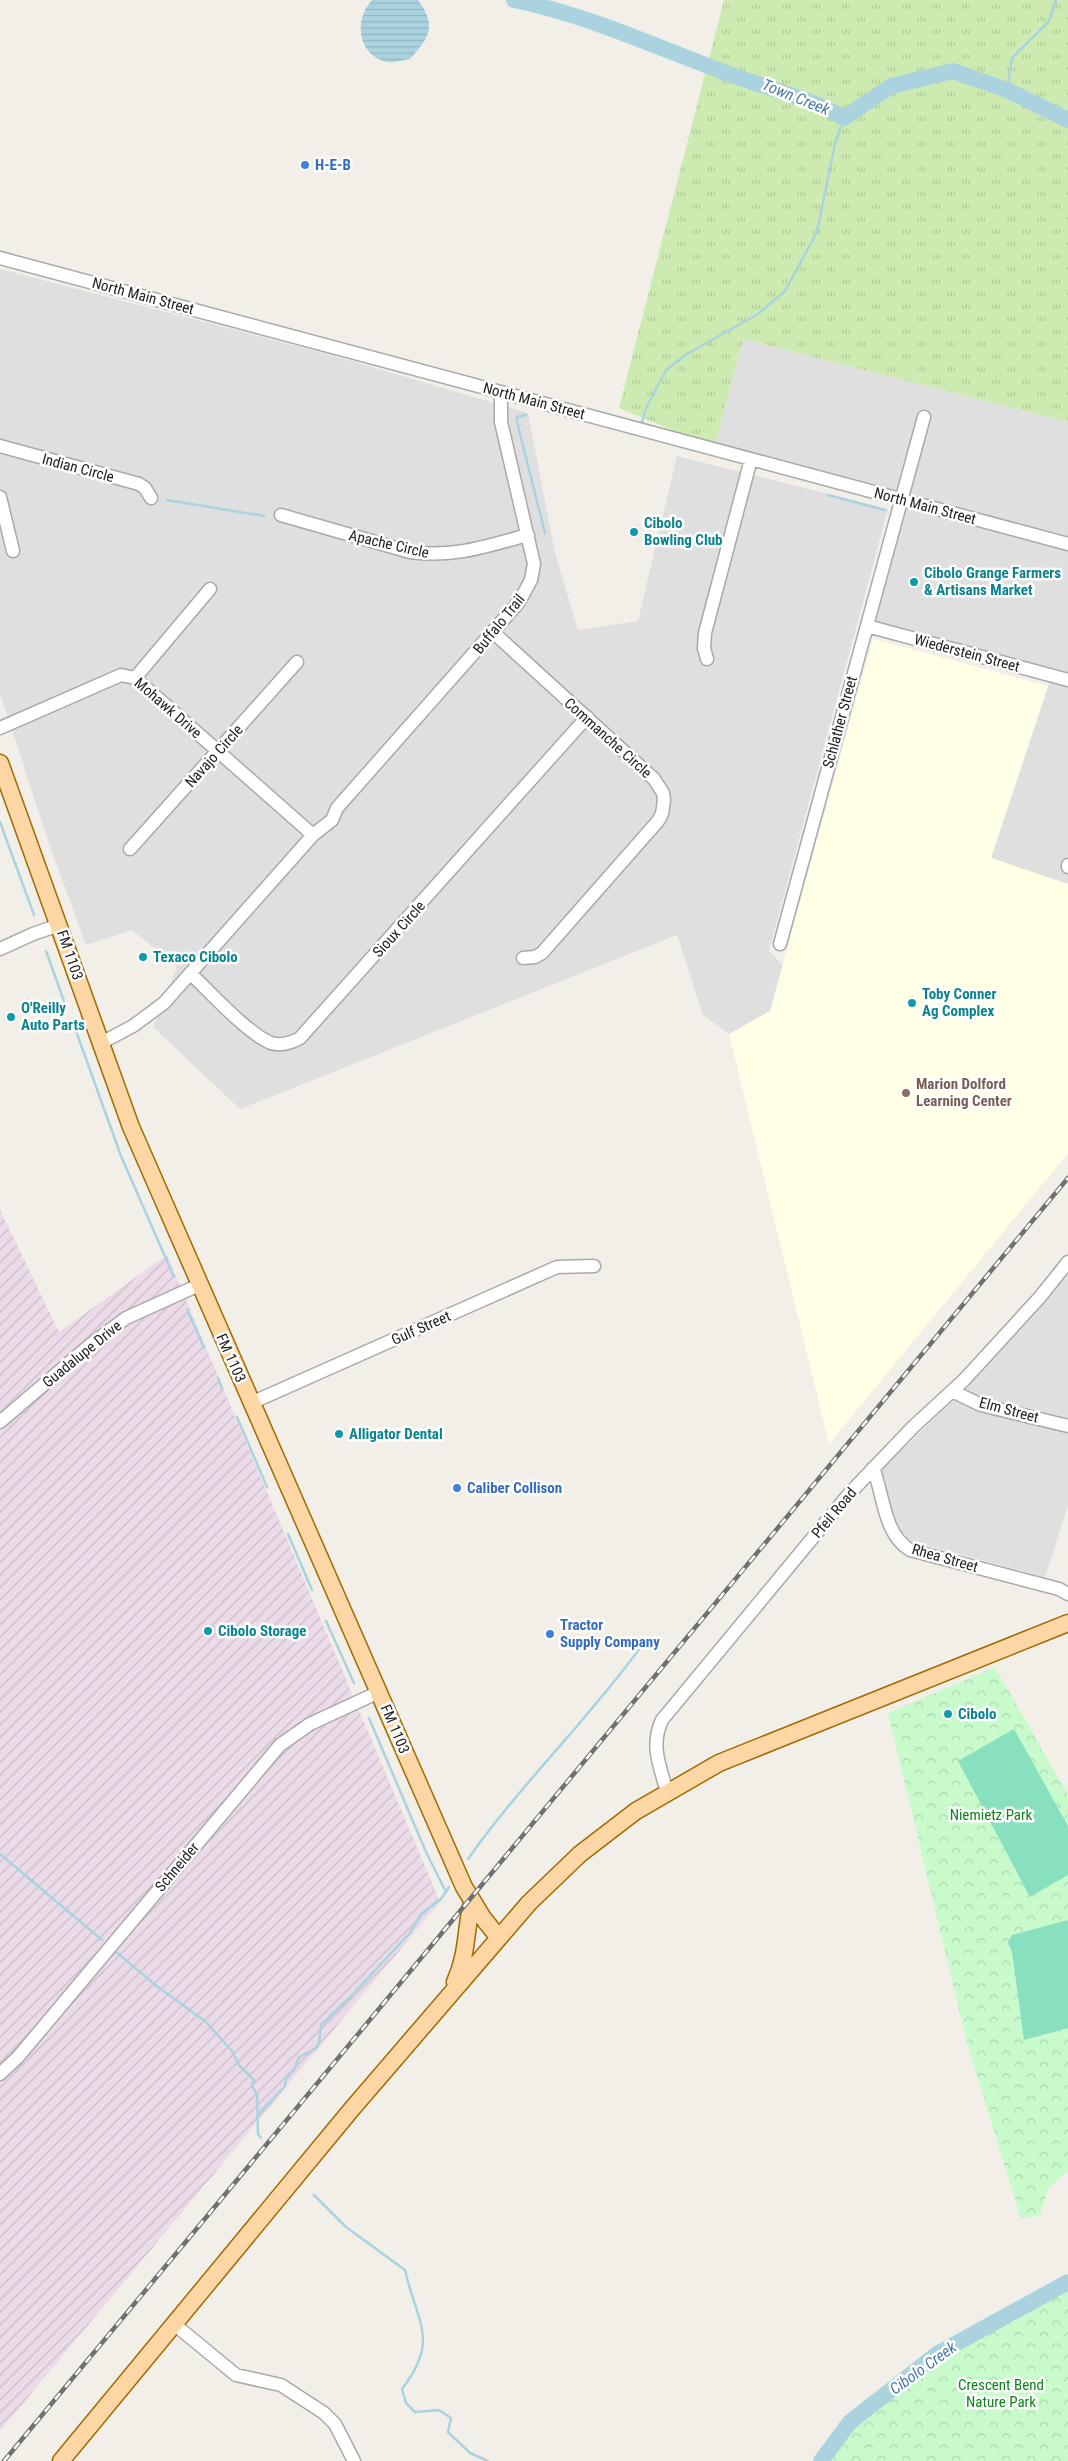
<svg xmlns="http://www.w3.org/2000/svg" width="1068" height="2461" font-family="'Roboto Condensed',sans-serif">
<defs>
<pattern id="industrial-furrows" width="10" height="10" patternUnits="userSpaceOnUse" patternTransform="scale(1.25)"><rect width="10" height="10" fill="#ebdbe8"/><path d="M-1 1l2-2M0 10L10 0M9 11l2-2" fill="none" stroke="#c9bcc7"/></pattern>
<pattern id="grass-tufts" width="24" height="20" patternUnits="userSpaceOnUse" patternTransform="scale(1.25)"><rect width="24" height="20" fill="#cdebb0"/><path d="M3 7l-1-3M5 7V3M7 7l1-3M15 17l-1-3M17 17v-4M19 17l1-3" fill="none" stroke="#b0c997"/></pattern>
<pattern id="park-crowns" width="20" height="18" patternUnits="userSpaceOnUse" patternTransform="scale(1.25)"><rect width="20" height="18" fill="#c8facc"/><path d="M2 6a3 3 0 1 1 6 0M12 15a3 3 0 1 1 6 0" fill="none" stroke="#acd6af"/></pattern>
<pattern id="water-rules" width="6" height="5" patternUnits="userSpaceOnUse" patternTransform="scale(1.25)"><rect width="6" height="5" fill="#aad3df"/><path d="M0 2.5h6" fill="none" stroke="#92b5bf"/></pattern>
</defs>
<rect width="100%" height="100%" fill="#f2efe9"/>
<path fill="#e0dfdf" d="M0 269 328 354 528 413 555 553 578 630 638 621 677 456 888 509 769 951 783 965 770 1012 729 1034 703 1015 677 935 240 1109 153 1027 177 967 132 930 86 945 49 844 0 693Z
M743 339 1068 422V884L991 858 1048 686 1059 670 874 622 907 497 714 447Z
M1068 1275V1506L1045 1577 910 1541 896 1524 880 1471 947 1406Z"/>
<path fill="url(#industrial-furrows)" d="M0 1210 59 1332 167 1255 440 1902 0 2431Z"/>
<path fill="#ffffe5" d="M873 639 1048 686 991 858 1068 884V1153L829 1444 729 1034 770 1011Z"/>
<path fill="url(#grass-tufts)" d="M724 0H1068V422L743 339 714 447 619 408Z"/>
<path fill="url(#park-crowns)" d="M995 1667 1068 1795V2171L1048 2189 1040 2215 1021 2219 967 2043 888 1713Z
M1068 2282V2461H821L850 2422 937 2354Z"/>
<path fill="#88e0be" d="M1014 1729 1068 1826V1875L1030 1897 958 1761Z
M1068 1920V2028L1024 2040 1012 1952 1008 1943 1012 1935Z"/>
<path fill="url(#water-rules)" d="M372 0H418C437 26 430 37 410 59 403 60 394 63 387 62 358 56 353 20 372 0Z"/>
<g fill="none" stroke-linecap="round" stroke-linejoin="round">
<path stroke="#aad3df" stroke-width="2.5" d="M1007 90 1012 58 1049 21 1056 0
M526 415 517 417V422L545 533
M642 422 646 408 666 370 687 354 758 314 785 291 817 232 835 144 844 118
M828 495 885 510
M167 500 264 516
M0 822 34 915
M46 951 64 1001
M76 1031 121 1156 174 1277
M187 1309 204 1348
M218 1378 222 1388
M237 1417 267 1487
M288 1534 312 1590
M326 1621 354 1683
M369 1718 426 1852 445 1890
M0 1854 102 1940
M468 1859C520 1785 587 1721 640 1648
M115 1951 154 1984 206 2022 232 2051 239 2065 254 2080 252 2086 257 2095 258 2134 261 2138
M258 2114 285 2086 286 2079 294 2070 299 2057 317 2048 319 2042 321 2025 349 1998 410 1933 421 1914 441 1899 449 1887
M314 2195 346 2227 405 2270C417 2323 440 2340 402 2389L406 2403 415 2412 439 2410 451 2418 448 2432 470 2453 488 2461"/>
<path stroke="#aad3df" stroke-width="16" d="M514 0C587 15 657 47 726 73 766 88 807 97 844 118L891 86 953 71 1007 90 1068 120
M821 2461 850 2422 937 2354 1068 2282"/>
<defs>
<path id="minor" d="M0 258 1068 544
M0 446 139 484 145 488 151 498
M0 497 13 551
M281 515 410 552C454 558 486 546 528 535
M867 626 1068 680
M494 633 654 779 663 793 664 800 662 814 658 821 542 953 535 957 523 958
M707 659 704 648 705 633 751 459
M135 678 210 589
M0 728 121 675 135 678 313 835
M130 849 297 662
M1068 867V865
M780 944 924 417
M0 949 33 934 59 925
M191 974C210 992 248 1034 271 1043 281 1046 291 1043 300 1038L587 717
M101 1043 133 1026 164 1003 313 835 332 820 337 808 519 602 531 580 534 564 501 422V393
M952 1391 981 1405 1068 1426
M251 1403 557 1267 594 1266
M0 1422 90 1345 126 1318 199 1285
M873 1468C884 1495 883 1533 910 1550L1059 1589 1068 1594
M667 1792C660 1766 650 1746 662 1720L849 1494 913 1427 964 1380 1040 1297 1068 1262
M0 2074 18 2057 280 1745 310 1724 379 1692
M174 2324 236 2375 281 2385 324 2413 335 2424 354 2461"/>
<path id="major" d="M0 763 131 1127 464 1887 483 1918 499 1938
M455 1982C468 1953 465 1932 472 1902
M61 2461 351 2110 529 1903 580 1854 636 1811 719 1763 1068 1623"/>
</defs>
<use href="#minor" stroke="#a9a9a9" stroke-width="15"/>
<use href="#major" stroke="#a06b00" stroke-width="19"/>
<use href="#minor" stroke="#fff" stroke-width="12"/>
<use href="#major" stroke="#fcd6a4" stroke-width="16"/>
<defs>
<path id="rail" d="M4 2461 1068 1178"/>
</defs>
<use href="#rail" stroke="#707070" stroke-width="4.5"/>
<use href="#rail" stroke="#fff" stroke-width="2.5" stroke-dasharray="8" stroke-linecap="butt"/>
</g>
<g fill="#3f7fe0" stroke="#fff" stroke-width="2">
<circle cx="305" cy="165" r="5"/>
<circle cx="457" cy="1488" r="5"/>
<circle cx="550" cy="1634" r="5"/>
</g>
<g fill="#0f9aa8" stroke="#fff" stroke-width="2">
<circle cx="634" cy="532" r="5"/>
<circle cx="914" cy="582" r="5"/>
<circle cx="143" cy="957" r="5"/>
<circle cx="912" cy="1003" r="5"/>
<circle cx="11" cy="1017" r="5"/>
<circle cx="339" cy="1434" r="5"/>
<circle cx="208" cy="1631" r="5"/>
<circle cx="948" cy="1714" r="5"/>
</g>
<circle fill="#8d6e63" stroke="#fff" stroke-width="2" cx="906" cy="1093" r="5"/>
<g text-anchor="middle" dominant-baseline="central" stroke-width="5" stroke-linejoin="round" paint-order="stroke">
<g font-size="15" font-weight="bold" fill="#366cbe" stroke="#fff" text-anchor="start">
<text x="315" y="165">H-E-B</text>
<text x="467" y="1488">Caliber Collison</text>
<text x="560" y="1625">Tractor<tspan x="560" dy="17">Supply Company</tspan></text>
</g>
<g font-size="15" fill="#222" stroke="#fff">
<text transform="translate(143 296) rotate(15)">North Main Street</text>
<text transform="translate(534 401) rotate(15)">North Main Street</text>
<text transform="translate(78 468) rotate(15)">Indian Circle</text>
<text transform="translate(925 506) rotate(15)">North Main Street</text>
<text transform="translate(389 544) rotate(13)">Apache Circle</text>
<text transform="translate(499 624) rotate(-51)">Buffalo Trail</text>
<text transform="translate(967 653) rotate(15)">Wiederstein Street</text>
<text transform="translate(168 708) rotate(41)">Mohawk Drive</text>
<text transform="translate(840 722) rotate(-75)">Schlather Street</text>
<text transform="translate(608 738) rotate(42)">Commanche Circle</text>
<text transform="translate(214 756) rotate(-48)">Navajo Circle</text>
<text transform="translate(399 929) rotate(-48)">Sioux Circle</text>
<text transform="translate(70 955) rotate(71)">FM 1103</text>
<text transform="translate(421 1328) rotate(-24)">Gulf Street</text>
<text transform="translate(82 1354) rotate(-39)">Guadalupe Drive</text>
<text transform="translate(231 1358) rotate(66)">FM 1103</text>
<text transform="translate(1009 1410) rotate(15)">Elm Street</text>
<text transform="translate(834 1513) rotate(-50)">Pfeil Road</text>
<text transform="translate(945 1558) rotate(16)">Rhea Street</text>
<text transform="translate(395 1729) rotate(67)">FM 1103</text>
<text transform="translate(177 1867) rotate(-50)">Schneider</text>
</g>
<g font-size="15" font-weight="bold" fill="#0d838f" stroke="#fff" text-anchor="start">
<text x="644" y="523">Cibolo<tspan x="644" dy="17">Bowling Club</tspan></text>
<text x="924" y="573">Cibolo Grange Farmers<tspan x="924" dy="17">&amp; Artisans Market</tspan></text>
<text x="153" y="957">Texaco Cibolo</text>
<text x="922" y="994">Toby Conner<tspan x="922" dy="17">Ag Complex</tspan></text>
<text x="21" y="1008">O'Reilly<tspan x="21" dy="17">Auto Parts</tspan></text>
<text x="349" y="1434">Alligator Dental</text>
<text x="218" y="1631">Cibolo Storage</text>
<text x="958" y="1714">Cibolo</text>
</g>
<g font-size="15" font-weight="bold" fill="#785e54" stroke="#fff" text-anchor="start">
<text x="916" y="1084">Marion Dolford<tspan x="916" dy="17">Learning Center</tspan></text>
</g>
<g font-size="15" fill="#0c8416" stroke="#fff">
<text x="991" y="1815">Niemietz Park</text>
<text x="1001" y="2385">Crescent Bend<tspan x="1001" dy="17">Nature Park</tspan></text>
</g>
<g font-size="16" font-style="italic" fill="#4a7aab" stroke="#fff">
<text transform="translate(796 97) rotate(22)">Town Creek</text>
<text transform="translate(923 2368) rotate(-36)">Cibolo Creek</text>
</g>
</g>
</svg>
